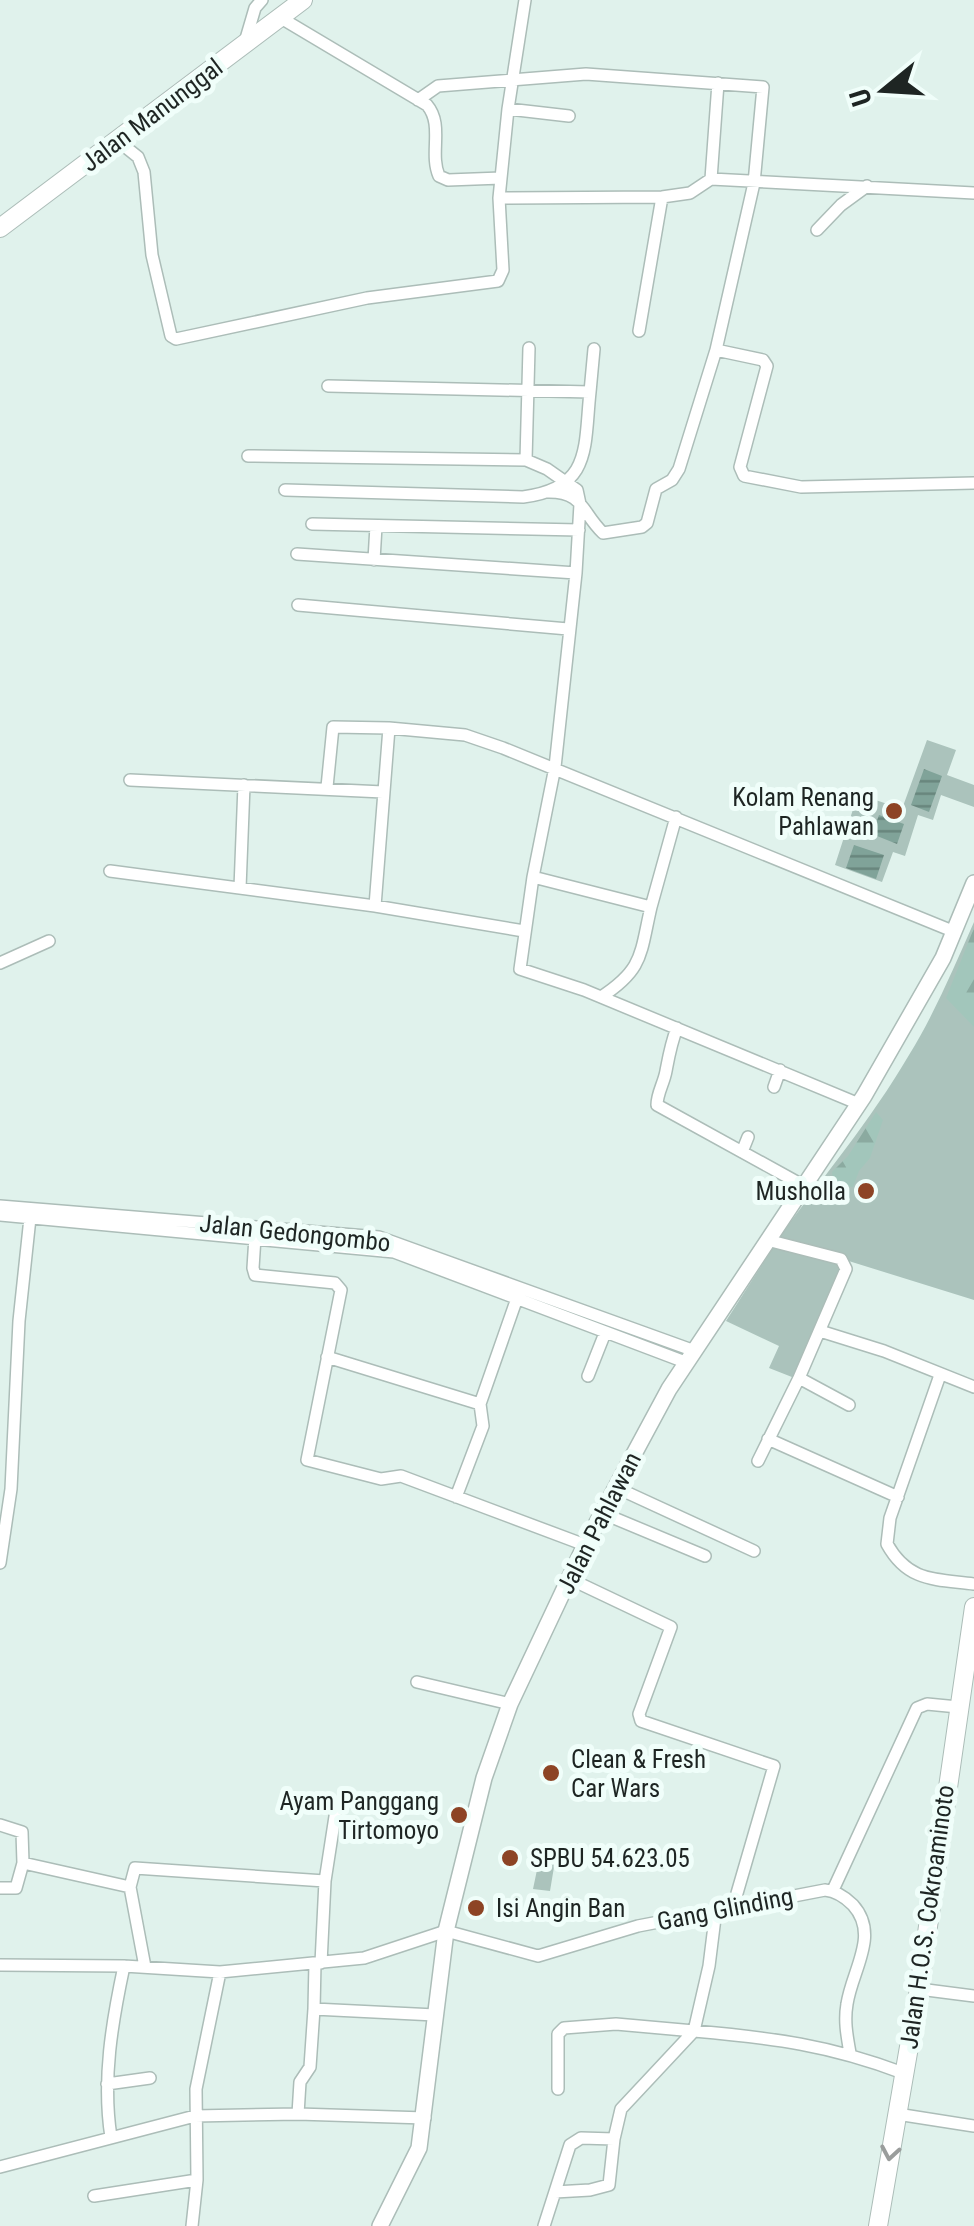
<svg xmlns="http://www.w3.org/2000/svg" width="974" height="2226" font-family="'Roboto Condensed',sans-serif">
<defs>
<pattern id="forest-firs" width="22" height="20" patternUnits="userSpaceOnUse" patternTransform="scale(2.5)"><rect width="22" height="20" fill="#a2c6bb"/><path d="M5 1l3.5 6h-7zM16 11l3.5 6h-7z" fill="#8baaa0"/></pattern>
<pattern id="water-rules" width="6" height="5" patternUnits="userSpaceOnUse" patternTransform="scale(2.5)"><rect width="6" height="5" fill="#80a399"/><path d="M0 2.5h6" fill="none" stroke="#68857c"/></pattern>
</defs>
<rect width="100%" height="100%" fill="#e0f2ec"/>
<path fill="#abc3bc" d="M927 740 956 750 947 775 974 785V807L941 795 933 820 918 815 905 856 893 852 882 882 835 865 858 794 902 809Z
M974 922V1300L778 1239C822 1178 871 1120 909 1055 935 1013 954 967 974 922Z
M774 1246 843 1264 797 1379 769 1368 779 1346 726 1321Z
M542 1846 557 1849 550 1891 533 1889Z"/>
<path fill="url(#forest-firs)" d="M974 928V1027L946 998Z
M876 1112 883 1120 870 1158 859 1171 853 1187 834 1185 832 1172 848 1156Z"/>
<path fill="url(#water-rules)" d="M924 769 942 776 929 812 911 805Z
M879 815 904 824 897 844 872 834Z
M854 845 884 855 876 879 846 868Z"/>
<g fill="none" stroke-linecap="round" stroke-linejoin="round">
<defs>
<path id="minor" d="M281 18 427 105C444 125 429 153 439 176L448 180 501 178
M245 42 255 8 262 0
M418 100 438 86 586 74 763 87 754 183 716 350
M508 109 569 116
M118 141 138 157 144 172 152 255 171 336 176 339 367 298 498 281 503 270 499 198 662 197 690 193 711 179 974 193
M711 179 718 83
M499 198 508 109 525 0
M817 230 841 205 867 186
M639 331 662 197
M328 386 590 392 594 349
M248 456 526 460 529 348
M526 460 547 469 577 490 580 504 576 573 555 767 533 877 520 969 584 990 859 1104
M285 490 523 497C592 488 584 448 590 392
M549 492C584 492 581 512 603 533L642 527 647 523 656 489 672 480 679 469 716 350 763 360 767 366 740 467 744 476 801 487 974 483
M312 524 579 530
M297 554 576 573
M374 560 376 526
M298 605 568 629
M130 780 383 792
M327 787 333 727 389 728
M110 871 375 906 524 931
M533 877 651 907 676 817
M240 888 244 785
M375 906 389 728 465 735 503 748 955 932
M0 963 49 941
M601 997C644 969 640 954 651 907
M677 1028C671 1043 669 1055 666 1071 664 1083 657 1093 657 1105L804 1186
M774 1087 780 1070
M742 1152 748 1137
M0 1206 379 1237 692 1350
M0 1215 394 1252 685 1362
M255 1237 253 1268 255 1275 335 1283 341 1290 307 1460 381 1479 401 1476 585 1545
M820 1331 884 1351 974 1387
M327 1357 480 1404
M940 1375 890 1518 887 1544C908 1582 935 1579 974 1584
M588 1376 605 1333
M799 1378 849 1405
M768 1439 898 1497
M758 1461 799 1378 846 1269 841 1259 767 1240
M615 1487 754 1551
M456 1497 483 1426 480 1404 516 1301
M602 1513 705 1556
M0 1563 11 1489 19 1321 30 1218
M570 1579 671 1627 639 1714 641 1721 774 1766 733 1907
M417 1682 510 1704
M0 1825 22 1832 23 1863
M0 1888H16L23 1863 130 1887
M833 1890 917 1708 927 1704 958 1707
M321 1963 325 1881 336 1810
M0 1965 124 1966 220 1972 364 1958 446 1931 538 1956 638 1926 825 1890C836 1891 845 1897 853 1905 880 1935 852 1970 847 2004 844 2021 847 2036 850 2053
M145 1967 130 1887 135 1868 325 1881
M919 1989 974 1996
M314 2009 315 1963
M107 2084 150 2078
M558 2089V2034L564 2028 616 2024 694 2031 709 1966 716 1910
M298 2114 300 2082 310 2067 314 2009 435 2015
M897 2114 974 2126
M111 2137C102 2080 112 2022 124 1966
M0 2167 195 2116 298 2114 425 2118
M555 2192 590 2190 609 2185 614 2139
M94 2196 197 2180
M192 2226 197 2180 196 2089 220 1972
M544 2226 570 2145 581 2138 614 2139 621 2109 694 2031C773 2038 829 2045 903 2073"/>
<path id="major" d="M380 2226 419 2148 446 1931 484 1778 510 1704 585 1545 669 1389 864 1096 943 958 974 883"/>
<path id="highway" d="M0 228 303 0
M878 2226 919 1989 974 1607"/>
</defs>
<use href="#minor" stroke="#acbdb8" stroke-width="14"/>
<use href="#major" stroke="#acbdb8" stroke-width="18"/>
<use href="#highway" stroke="#acbdb8" stroke-width="20"/>
<use href="#minor" stroke="#fff" stroke-width="11"/>
<use href="#major" stroke="#fff" stroke-width="15"/>
<use href="#highway" stroke="#fff" stroke-width="18"/>
</g>
<defs><path id="oneway-chevron" d="M-2-3.5L2.5 0L-2 3.5" fill="none" stroke-width="1.6" stroke-linecap="round" stroke-linejoin="round" transform="scale(2.5)"/></defs>
<use stroke="#9a9d9c" href="#oneway-chevron" transform="translate(890 2153) rotate(100)"/>
<g fill="#8d4425" stroke="#f0fefa" stroke-width="4">
<circle cx="894" cy="811" r="10"/>
<circle cx="866" cy="1191" r="10"/>
<circle cx="551" cy="1773" r="10"/>
<circle cx="459" cy="1815" r="10"/>
<circle cx="510" cy="1858" r="10"/>
<circle cx="476" cy="1908" r="10"/>
</g>
<g text-anchor="middle" dominant-baseline="central" stroke-width="10" stroke-linejoin="round" paint-order="stroke">
<g font-size="25" fill="#1e2523" stroke="#f0fefa">
<text transform="translate(152 115) rotate(-37)">Jalan Manunggal</text>
<text transform="translate(295 1233) rotate(6)">Jalan Gedongombo</text>
<text transform="translate(599 1523) rotate(-63)">Jalan Pahlawan</text>
<text transform="translate(725 1909) rotate(-11)">Gang Glinding</text>
<text transform="translate(927 1917) rotate(-82)">Jalan H.O.S. Cokroaminoto</text>
</g>
<g font-size="25" fill="#1e2523" stroke="#f0fefa" text-anchor="end">
<text x="874" y="797">Kolam Renang<tspan x="874" dy="29">Pahlawan</tspan></text>
<text x="846" y="1191">Musholla</text>
<text x="571" y="1759" text-anchor="start">Clean &amp; Fresh<tspan x="571" dy="29">Car Wars</tspan></text>
<text x="439" y="1801">Ayam Panggang<tspan x="439" dy="29">Tirtomoyo</tspan></text>
<text x="530" y="1858" text-anchor="start">SPBU 54.623.05</text>
<text x="496" y="1908" text-anchor="start">Isi Angin Ban</text>
</g>
</g>
<g transform="translate(884 90) rotate(252)" stroke="#f0fefa" stroke-width="8" paint-order="stroke">
<path d="M0-8L18 38L0 25L-18 38Z" fill="#1e2523"/>
<text y="-15" font-size="28" font-weight="bold" text-anchor="middle" fill="#1e2523">U</text>
</g>
</svg>
